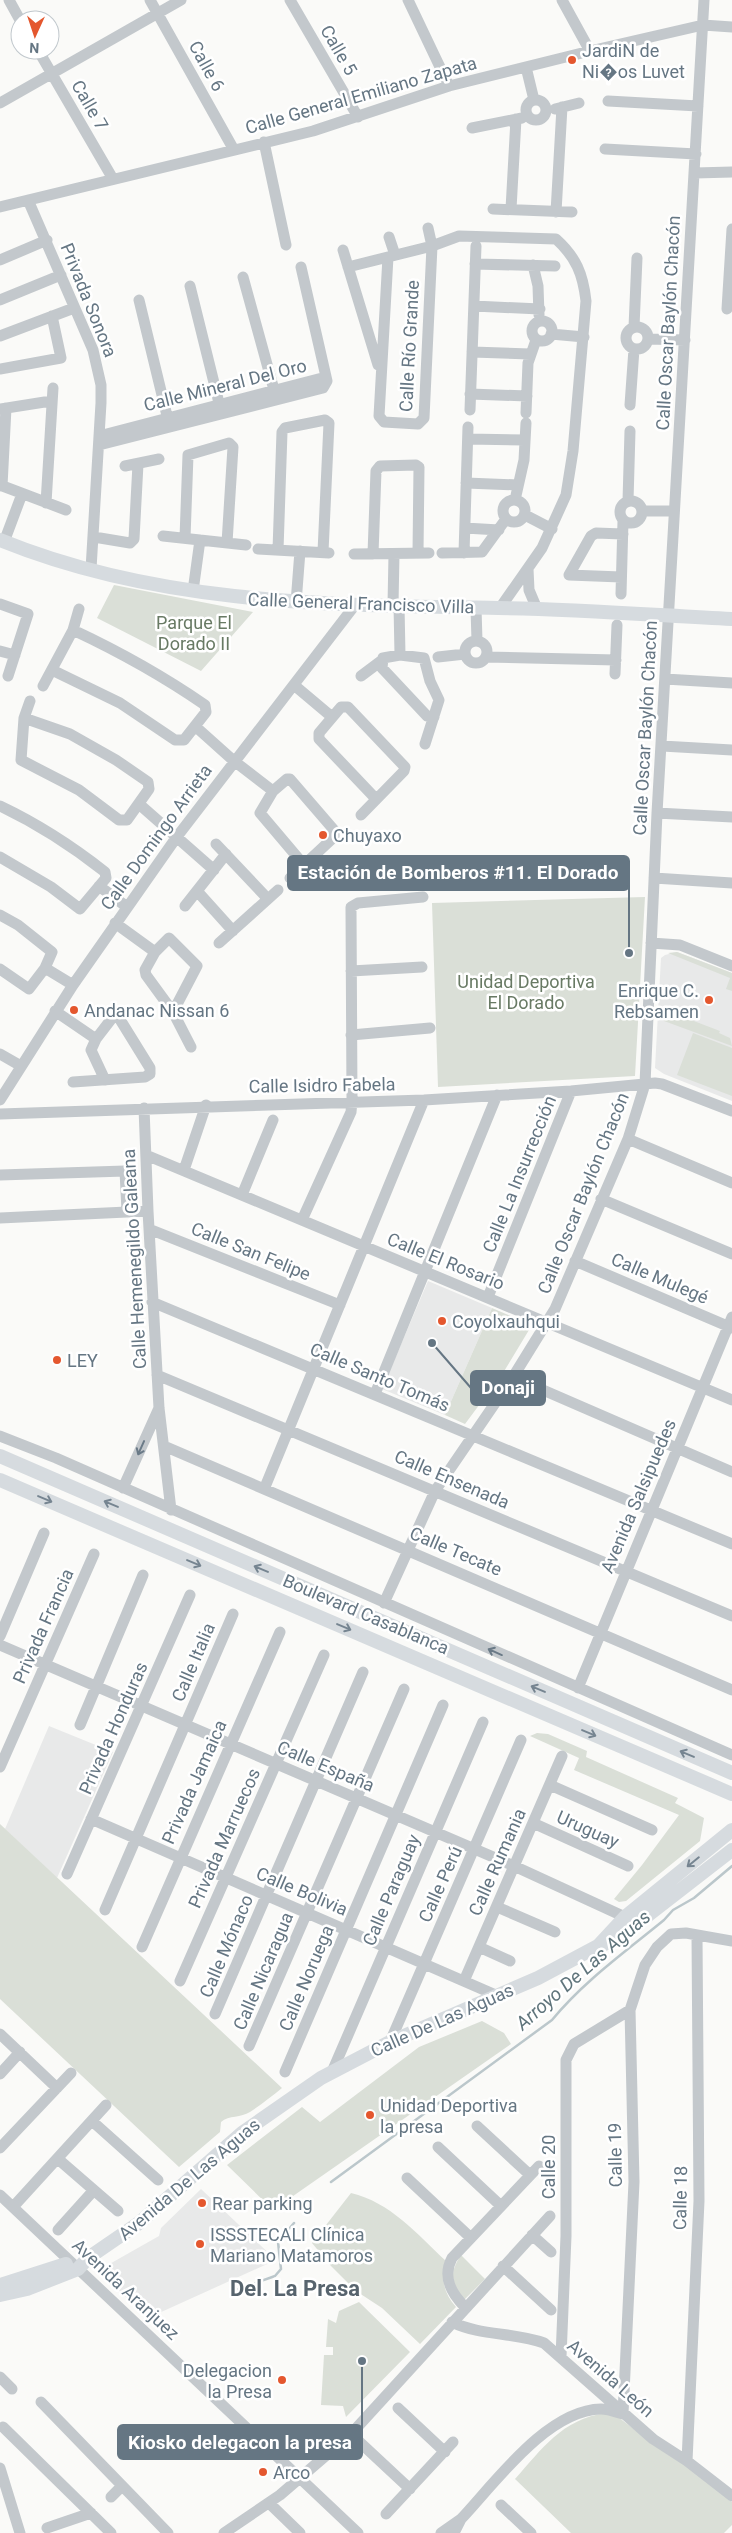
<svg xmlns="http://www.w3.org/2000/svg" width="732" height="2533" font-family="Roboto,sans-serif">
<rect width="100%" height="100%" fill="#fafaf8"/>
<path fill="#e8e9e9" d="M677 952 732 973V1101L664 1074 655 1068 661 958 665 955Z
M428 1281 492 1308 445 1415 382 1389Z
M49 1726 113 1752 57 1878 5 1829Z
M201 2189 276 2260 148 2318 107 2279 106 2266 159 2236 161 2228Z"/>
<path fill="#dadfd7" d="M114 585 253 612 201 671 97 618Z
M645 897 635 1076 438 1087 432 903Z
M677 952 732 973V991L726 989 730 978 668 953Z
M665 1010 720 1031 719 1033 730 1038 732 1046 664 1021Z
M693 1033 732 1048V1096L677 1075Z
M492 1308 532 1325 503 1373 465 1424 445 1415Z
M537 1733 548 1734 587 1751 586 1757 678 1798 675 1803 704 1818 700 1841 626 1901 619 1902 614 1899 642 1865 679 1815 574 1770 579 1758 530 1736Z
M0 1824 282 2088C272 2096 261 2105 250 2112 241 2118 229 2115 221 2122L220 2132 179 2167 0 1999Z
M482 2021 504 2033 511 2044 273 2210 227 2165 302 2107 320 2122 419 2047Z
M351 2193C390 2202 417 2234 446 2261 441 2279 443 2292 456 2307L420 2344 382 2308 356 2291 331 2266 312 2243Z
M461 2255 485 2279 464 2300C452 2283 448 2275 461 2255Z
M359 2302 410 2352 346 2417 343 2406 321 2405 324 2355H333V2347H326L328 2319 336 2323 339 2311Z
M606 2413 618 2417 667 2454 694 2470 732 2502V2525L724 2533H571L515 2479C542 2449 562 2419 606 2413Z"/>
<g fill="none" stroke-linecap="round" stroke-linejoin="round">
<path stroke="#bbc7cb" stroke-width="2.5" d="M331 2182 552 2020C584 1981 625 1952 664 1920L673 1910 694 1898 732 1866
M236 2290 275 2276 281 2269 278 2242 294 2223"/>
<path stroke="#c3c8cc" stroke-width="11" d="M9 0 20 20
M150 0 234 150
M290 0 358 117
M408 0 449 86
M562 0 590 51
M38 50 113 179
M526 67 534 100
M526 110a10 10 0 1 1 20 0a10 10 0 1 1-20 0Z
M608 101 698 106
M0 103 181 0
M555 109 579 103
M472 128 522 118
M264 142 286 245
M605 149 696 154
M695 173 732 172
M28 200 93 350 101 385V403L91 569
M0 207 313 131 449 86 590 51 703 25 732 27
M493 209 572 212
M511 209 516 119
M556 212 562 107
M389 237 395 255
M343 250 378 365
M388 257 379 416 384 422 418 424 424 418 432 246 428 228
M0 260 47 240
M475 264 555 266
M533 265 538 286 539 315
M348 267 432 246 459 236 556 239C576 257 583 274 586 301L573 451 566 495 542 548 500 608
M243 277 276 397
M190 286 221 411
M0 300 61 275
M139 300 169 424
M474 306 540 309
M727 309 732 229
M532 331a10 10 0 1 1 20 0a10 10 0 1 1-20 0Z
M626 338a11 11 0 1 1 22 0a11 11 0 1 1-22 0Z
M634 327 637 258
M551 334 584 337
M0 336 74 308
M649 339 685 340
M472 352 530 354
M0 369 61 358 52 316
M470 394 527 396
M630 405 634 349
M0 409 51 401
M470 410 476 246
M526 413 528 363 536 340
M99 436 326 377
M468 439 525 440
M99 445 323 388 327 381 301 267
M125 466 159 459
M466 483 518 485
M0 485 66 510
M2 486 6 408
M503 511a11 11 0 1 1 22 0a11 11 0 1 1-22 0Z
M515 500 524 460 526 423
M620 512a11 11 0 1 1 22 0a11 11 0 1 1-22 0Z
M628 501 630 431
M46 503 53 388
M642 511H674
M525 515 552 529
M465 528 499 530
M163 536 246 545
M94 537 130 543 134 539 138 464
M185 538 188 455 229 443 233 447 227 543
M4 542 22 494
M258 549 329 553
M278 550 282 432 285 428 325 420 329 423 323 552
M442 553 482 552 506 519
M464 553 468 427
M354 554 429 553
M373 554 376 471 380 466 416 465 419 467 418 553
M528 569 529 590 537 609
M621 577 569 575 591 536 596 533 623 534
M193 591 200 540
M621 594 623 521
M296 603 300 551
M0 604 28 614 8 676
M393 605 394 554
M399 605 400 655
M476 608 477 641
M465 652a11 11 0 1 1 22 0a11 11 0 1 1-22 0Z
M0 651 15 655
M438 657 465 654
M486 657 616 660
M52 670 120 703 175 740H184L206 712 205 705C163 676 120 652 73 630
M615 674 617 625
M361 676 381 661
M665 679 732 683
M294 685 332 717
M43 686 73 630 79 609
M24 718 70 734 116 760 148 782 149 789 127 820H119L79 790 21 760 24 718 30 701
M196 727 234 761 273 791
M425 744 439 700 430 681 424 658 400 655 383 658 382 668 427 716 434 717
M662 746 732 750
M139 804 214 870
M0 806C38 824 72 846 105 872L106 878 80 909 51 887 0 857
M657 813 732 817
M361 815 404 771 405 767 348 707H341L319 733V739L376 799
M216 844 268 899
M290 878 334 837V830L290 779H287L273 791 260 813 304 865
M654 878 732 883
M99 886 127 907
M197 891 233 931
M185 906 226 854
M0 915 18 925 52 952 45 968 29 989 0 969
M115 923 155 952
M219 943 278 890
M651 943 680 945 732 966
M45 968 73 985
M351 971 422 967
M55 1011 96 1039
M173 1012 197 966 169 938 155 952 145 970 146 975 173 1012 191 1047
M351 1035 430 1028
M0 1054 21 1066
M73 1082 145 1077 150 1074V1068L116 1013 96 1039 91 1050 105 1080
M0 1100 73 985 176 838 355 605
M144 1108 148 1211 159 1408 171 1510
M0 1114 424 1100 571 1091 655 1083 662 1084 732 1111
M628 1139 732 1183
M146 1155 732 1400
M184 1170 206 1105
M0 1175 125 1171 127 1211
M242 1195 273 1120
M601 1199 732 1254
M0 1218 148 1211
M302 1220 351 1112 352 1101 351 907 358 903 423 897
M149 1229 340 1305
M575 1261 732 1328
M488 1297 571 1091
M152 1302 732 1544
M157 1375 732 1616
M513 1377 732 1472
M375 1394 497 1095
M0 1436 56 1458 732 1755
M164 1446 732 1690
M265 1487 424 1100
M123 1488 159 1408
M384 1603 435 1491 513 1377 555 1309 628 1139 645 1084 657 813 704 0
M0 1636 44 1533
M0 1645 514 1866 625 1917 630 1922
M578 1688 732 1317
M80 1725 143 1575
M0 1767 94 1554
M550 1785 652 1830
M91 1819 498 1996
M533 1823 628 1866
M67 1874 190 1595
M497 1907 555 1932
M105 1910 233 1614
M142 1947 280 1632
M479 1947 510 1961
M180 1981 324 1655
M464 1981 562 1756
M215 2014 363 1672
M0 2034 57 2088
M390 2042 521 1740
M249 2046 404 1689
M285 2072 443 1705
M332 2072 483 1722
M0 2074 20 2052
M92 2121 158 2180
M477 2126 530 2175
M438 2147 501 2206
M0 2148 71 2073
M58 2159 118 2211
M407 2178 471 2238
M0 2195 358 2533
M13 2207 106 2105
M58 2230 94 2190
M532 2235 551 2252
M503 2266 551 2310
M465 2307C451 2293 442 2277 452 2258L539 2166
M452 2322C480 2336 514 2332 544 2343L653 2439 687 2461 732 2496
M561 2357 566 2236V2060L574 2044 630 2010
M0 2377 12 2389
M41 2402 168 2533
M398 2408 445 2452
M3 2427 111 2533
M351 2434 410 2489
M687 2461 699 2201 697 1936
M0 2468 20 2533
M111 2497 122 2486
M269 2503 300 2533
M501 2505 531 2533
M386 2514 453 2442
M47 2528 91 2513
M224 2533 280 2495 351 2434 550 2216
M441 2533 461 2519
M454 2533 461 2519C495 2483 547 2410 601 2409 608 2409 616 2412 623 2414L634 2182 630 2010 645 1965 657 1947 671 1934 686 1933 732 1941"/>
<path stroke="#d6dbdf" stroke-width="14" d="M0 540C159 605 329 605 498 608 576 609 654 615 732 619
M0 1456 732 1773
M0 1480 732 1794
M599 1945 625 1917 732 1830
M0 2285 66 2264
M0 2295 27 2289 78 2269 88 2258 139 2223 242 2133 321 2078 390 2042 538 1978 598 1946 616 1940 732 1850"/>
</g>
<defs><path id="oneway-shaft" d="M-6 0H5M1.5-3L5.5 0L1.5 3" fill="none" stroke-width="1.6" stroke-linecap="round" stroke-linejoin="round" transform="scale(1.25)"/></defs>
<g stroke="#6a7a87">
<use href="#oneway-shaft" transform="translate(141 1448) rotate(114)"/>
<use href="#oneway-shaft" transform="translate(495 1652) rotate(-156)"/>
</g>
<g stroke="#768591">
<use href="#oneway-shaft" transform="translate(45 1499) rotate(23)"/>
<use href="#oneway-shaft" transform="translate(111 1504) rotate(-157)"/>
<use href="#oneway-shaft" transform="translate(194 1563) rotate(23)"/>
<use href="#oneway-shaft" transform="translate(261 1569) rotate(-157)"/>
<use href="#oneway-shaft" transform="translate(344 1627) rotate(23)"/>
<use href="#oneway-shaft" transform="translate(538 1689) rotate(-157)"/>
<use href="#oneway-shaft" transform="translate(589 1733) rotate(23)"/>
<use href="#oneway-shaft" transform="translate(687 1754) rotate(-157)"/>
<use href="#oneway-shaft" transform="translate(693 1862) rotate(141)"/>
</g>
<g fill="#e4572e" stroke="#fff" stroke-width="2">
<circle cx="572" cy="60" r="5"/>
<circle cx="323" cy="835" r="5"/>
<circle cx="709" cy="1000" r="5"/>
<circle cx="74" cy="1010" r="5"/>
<circle cx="442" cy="1321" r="5"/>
<circle cx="57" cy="1360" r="5"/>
<circle cx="370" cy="2115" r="5"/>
<circle cx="202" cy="2203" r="5"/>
<circle cx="200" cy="2244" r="5"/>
<circle cx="282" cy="2380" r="5"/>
<circle cx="263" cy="2472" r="5"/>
</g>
<g text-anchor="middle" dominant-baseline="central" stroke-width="5" stroke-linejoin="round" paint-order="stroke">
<g font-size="18" fill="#657683" stroke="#fff">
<text transform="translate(339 50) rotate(60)">Calle 5</text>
<text transform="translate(207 66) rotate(61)">Calle 6</text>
<text transform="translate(361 95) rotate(-16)">Calle General Emiliano Zapata</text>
<text transform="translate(90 105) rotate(60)">Calle 7</text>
<text transform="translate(89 300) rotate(68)">Privada Sonora</text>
<text transform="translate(668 323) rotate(-87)">Calle Oscar Baylón Chacón</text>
<text transform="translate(409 346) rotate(-87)">Calle Río Grande</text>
<text transform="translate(225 385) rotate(-14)">Calle Mineral Del Oro</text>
<text transform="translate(361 603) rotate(2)">Calle General Francisco Villa</text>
<text transform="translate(645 728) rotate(-87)">Calle Oscar Baylón Chacón</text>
<text transform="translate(156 837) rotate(-54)">Calle Domingo Arrieta</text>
<text transform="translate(322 1085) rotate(-1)">Calle Isidro Fabela</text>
<text transform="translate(519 1174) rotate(-68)">Calle La Insurrección</text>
<text transform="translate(583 1193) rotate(-68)">Calle Oscar Baylón Chacón</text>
<text transform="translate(251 1251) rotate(22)">Calle San Felipe</text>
<text transform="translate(134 1259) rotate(-93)">Calle Hemenegildo Galeana</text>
<text transform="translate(446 1261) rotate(22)">Calle El Rosario</text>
<text transform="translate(660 1278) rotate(23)">Calle Mulegé</text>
<text transform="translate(380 1377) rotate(23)">Calle Santo Tomás</text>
<text transform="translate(452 1479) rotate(23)">Calle Ensenada</text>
<text transform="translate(638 1496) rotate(-67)">Avenida Salsipuedes</text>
<text transform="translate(456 1551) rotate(23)">Calle Tecate</text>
<text transform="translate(366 1614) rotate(23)">Boulevard Casablanca</text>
<text transform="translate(43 1626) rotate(-66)">Privada Francia</text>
<text transform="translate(193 1662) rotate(-67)">Calle Italia</text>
<text transform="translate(113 1728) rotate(-66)">Privada Honduras</text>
<text transform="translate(326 1766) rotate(23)">Calle España</text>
<text transform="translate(194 1782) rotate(-66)">Privada Jamaica</text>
<text transform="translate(588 1829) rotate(24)">Uruguay</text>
<text transform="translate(224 1838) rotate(-66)">Privada Marruecos</text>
<text transform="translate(497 1862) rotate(-66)">Calle Rumania</text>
<text transform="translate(440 1884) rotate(-66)">Calle Perú</text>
<text transform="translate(391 1890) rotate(-67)">Calle Paraguay</text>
<text transform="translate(302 1891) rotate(23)">Calle Bolivia</text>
<text transform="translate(226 1946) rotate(-67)">Calle Mónaco</text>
<text transform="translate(263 1971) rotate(-67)">Calle Nicaragua</text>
<text transform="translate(306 1978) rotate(-67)">Calle Noruega</text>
<text transform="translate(442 2020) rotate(-24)">Calle De Las Aguas</text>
<text transform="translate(615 2155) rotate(-91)">Calle 19</text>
<text transform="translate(548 2167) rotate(-90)">Calle 20</text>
<text transform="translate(189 2179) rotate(-40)">Avenida De Las Aguas</text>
<text transform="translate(680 2198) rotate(-89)">Calle 18</text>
<text transform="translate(126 2289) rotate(43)">Avenida Aranjuez</text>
<text transform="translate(611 2378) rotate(41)">Avenida León</text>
</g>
<g font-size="18" fill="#657683" stroke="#fff" text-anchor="start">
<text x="582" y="50">JardiN de<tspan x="582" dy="21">Ni�os Luvet</tspan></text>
<text x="333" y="835">Chuyaxo</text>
<text x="699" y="990" text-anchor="end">Enrique C.<tspan x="699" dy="21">Rebsamen</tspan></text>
<text x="84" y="1010">Andanac Nissan 6</text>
<text x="452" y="1321">Coyolxauhqui</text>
<text x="67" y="1360">LEY</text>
<text x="380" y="2105">Unidad Deportiva<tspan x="380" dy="21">la presa</tspan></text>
<text x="212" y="2203">Rear parking</text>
<text x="210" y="2234">ISSSTECALI Clínica<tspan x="210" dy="21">Mariano Matamoros</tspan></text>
<text x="272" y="2370" text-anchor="end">Delegacion<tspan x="272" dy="21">la Presa</tspan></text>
<text x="273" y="2472">Arco</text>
</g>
<g font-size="18" fill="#687a64" stroke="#fff">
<text x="194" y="622">Parque El<tspan x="194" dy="21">Dorado II</tspan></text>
<text x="526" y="981">Unidad Deportiva<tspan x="526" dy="21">El Dorado</tspan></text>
</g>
<g font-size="19" font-style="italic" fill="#60757c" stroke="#fff">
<text transform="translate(583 1970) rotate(-41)">Arroyo De Las Aguas</text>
</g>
<g font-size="22" font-weight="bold" fill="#57646e" stroke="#fff">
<text x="295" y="2288">Del. La Presa</text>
</g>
</g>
<path fill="none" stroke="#657683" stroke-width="2" d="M629 953L629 873M432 1343L471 1388M362 2361L362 2442"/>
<g fill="#657683" stroke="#fff" stroke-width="2">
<circle cx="629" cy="953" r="5"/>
<circle cx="432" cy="1343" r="5"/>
<circle cx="362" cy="2361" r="5"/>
</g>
<g fill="#657683" stroke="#657683" stroke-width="2">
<rect x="288" y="856" width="341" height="34" rx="5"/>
<rect x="471" y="1371" width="74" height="34" rx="5"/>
<rect x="118" y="2425" width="244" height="34" rx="5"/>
</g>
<g font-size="19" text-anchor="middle" font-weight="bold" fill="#fff">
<text x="458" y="879">Estación de Bomberos #11. El Dorado</text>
<text x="508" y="1394">Donaji</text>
<text x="240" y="2449">Kiosko delegacon la presa</text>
</g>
<g transform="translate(35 35) rotate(183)"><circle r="24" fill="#ffffff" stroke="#c1c8cd"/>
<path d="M0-4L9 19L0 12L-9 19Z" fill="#e4572e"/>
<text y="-8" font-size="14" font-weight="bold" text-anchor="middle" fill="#657683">N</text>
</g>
</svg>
